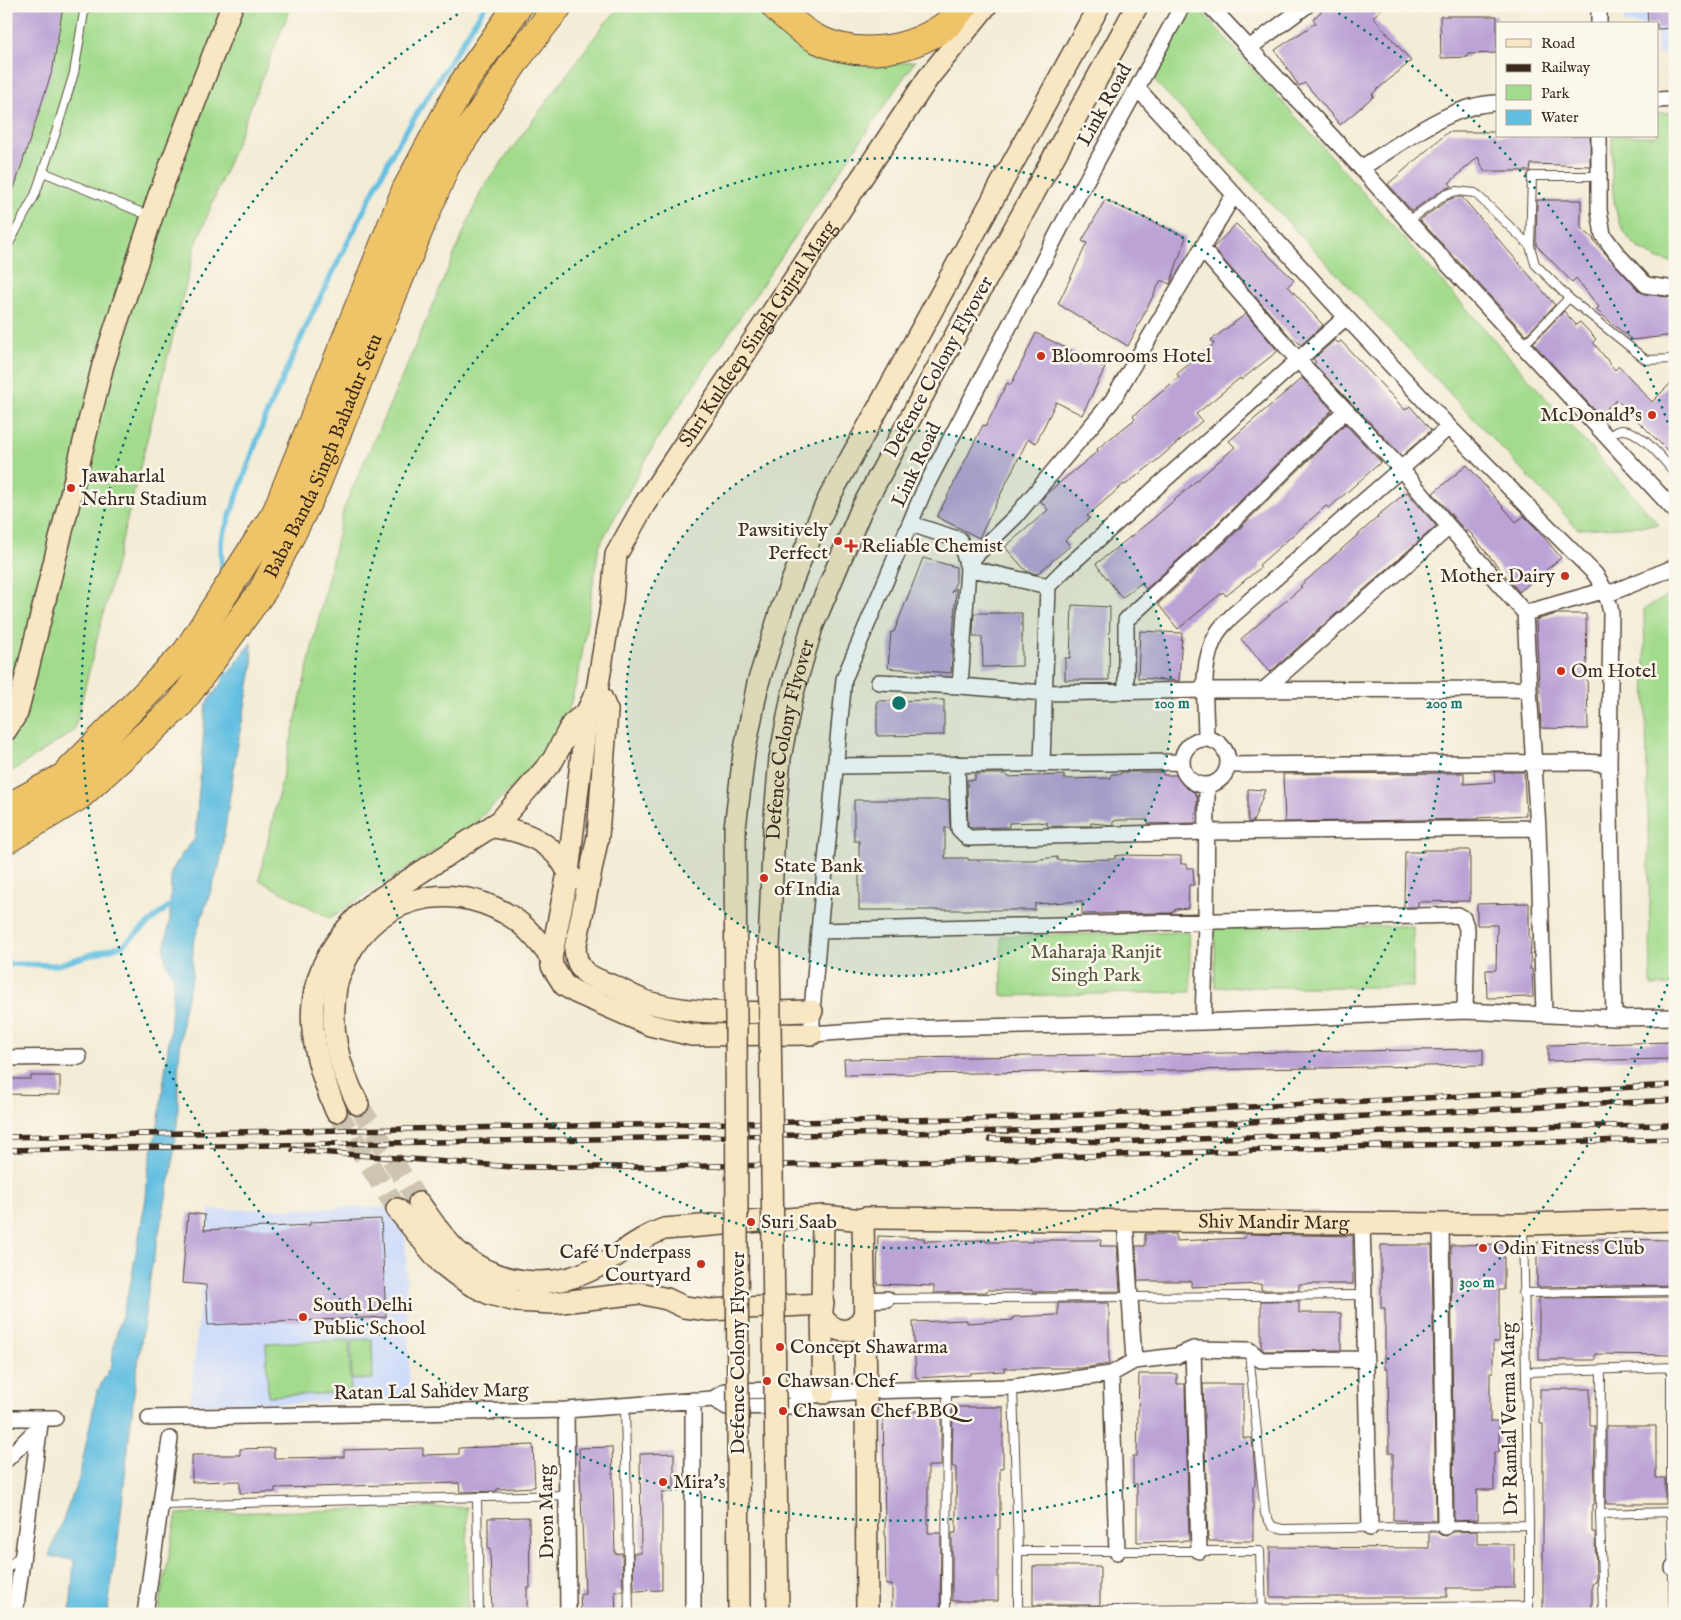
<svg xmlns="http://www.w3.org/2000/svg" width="1681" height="1620" font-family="'IM FELL English',serif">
<rect width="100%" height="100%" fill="#fbf7ec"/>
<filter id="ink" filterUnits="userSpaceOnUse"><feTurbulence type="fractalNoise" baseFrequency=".02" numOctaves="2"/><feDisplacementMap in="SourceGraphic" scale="10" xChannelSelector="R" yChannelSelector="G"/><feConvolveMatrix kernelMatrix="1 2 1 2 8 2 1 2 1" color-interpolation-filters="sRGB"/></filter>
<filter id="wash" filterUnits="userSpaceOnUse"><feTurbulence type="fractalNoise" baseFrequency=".0096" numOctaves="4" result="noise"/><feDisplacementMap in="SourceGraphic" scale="20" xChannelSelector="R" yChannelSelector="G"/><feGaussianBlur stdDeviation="1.12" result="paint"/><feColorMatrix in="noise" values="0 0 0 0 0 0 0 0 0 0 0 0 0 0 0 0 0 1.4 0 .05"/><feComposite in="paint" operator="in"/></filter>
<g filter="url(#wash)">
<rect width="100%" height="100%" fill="#f3ecd6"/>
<path fill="#cedbfa" d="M1624 6H1675V53L1657 54V24H1624Z
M387 1207 405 1232 410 1401 190 1405 209 1210Z"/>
<path fill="#a3db8d" stroke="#6f8256" d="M6 6H291L196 244 74 731 6 775Z
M622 6H758L765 17 817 54 874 67 915 61 659 436 599 546 579 673 564 727 527 773 465 832 330 918 259 880 344 508 409 361 482 189 605 23Z
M1190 6H1197L1659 525 1578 529 1151 77Z
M1657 113H1675V262C1665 262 1658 259 1649 254 1605 233 1613 177 1612 136H1657Z
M1675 592V985L1651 986 1644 609Z
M1413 926V987H1215V927Z
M1189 932 1191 992 1002 996 1001 936Z
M372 1339 373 1379 352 1380 351 1340Z
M349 1340 351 1393 268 1396 266 1343Z
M467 1507 468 1614H158L177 1514Z"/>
<path fill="#63bfe1" stroke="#4f7480" d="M251 643 253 664 236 754 220 863 193 944 192 977 183 1014 178 1072V1114L172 1169 151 1271 134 1393 118 1540 107 1614H70L74 1560 49 1556 79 1478 97 1391 112 1365 114 1344 130 1286 146 1198 148 1170 159 1119 170 1032 174 978 167 964 164 950 170 919 171 872 182 854 195 839 206 704Z"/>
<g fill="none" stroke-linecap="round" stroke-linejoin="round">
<path stroke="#63bfe1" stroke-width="5.5" d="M222 578 221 541 265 418 311 316 394 150 485 6
M224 660 225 685
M6 964 57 965 123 945 176 900"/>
</g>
<g id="blocks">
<path fill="#bba3d6" d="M6 6H63L53 68 9 204H6Z
M1327 6H1385L1373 17 1411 61 1372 94 1374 96 1340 125 1305 83 1299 86 1275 50 1316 23 1313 19Z
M1647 6H1675V28L1657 29V24H1648Z
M1440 16H1497V53L1468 54V57L1441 58Z
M1448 132H1497V136H1590V166L1531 164 1530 171H1484L1478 157 1449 183 1452 186 1442 190 1412 211 1388 184Z
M1457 197H1462L1555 305 1526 335 1420 220 1448 200Z
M1105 200 1186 237 1170 284 1161 280 1128 346 1058 304 1087 243 1082 241Z
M1537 200H1581V228L1594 239 1593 240 1639 291 1645 294 1675 298V335L1632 340 1596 310 1599 307 1576 278 1572 282 1536 245Z
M1236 224 1294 280 1288 286 1323 325 1301 345 1295 339 1293 340 1213 248Z
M1564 311 1576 325 1580 322 1596 339 1593 342 1615 370 1619 366 1652 402 1675 379V458L1617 400 1599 415 1533 343Z
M1246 314 1278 351 1241 380 1240 378 1196 414 1202 421 1156 461 1125 485 1124 484 1087 516 1090 518 1065 540 1070 546 1037 574 1026 571 1005 547 1048 510 1041 501 1046 494 1098 451 1097 449 1135 419 1133 416 1179 377 1177 374 1214 344 1211 340Z
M1036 333 1105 368 1082 415 1056 402 1036 443 1028 439 979 538 937 517 983 425 986 426 1007 383 1011 385Z
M1335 340 1338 343 1341 341 1405 410 1410 406 1431 430 1402 456 1314 364 1316 362 1313 359Z
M1302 378 1332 410 1213 528 1146 589 1141 583 1122 598 1096 564 1154 518 1235 447 1229 441Z
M1345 424 1381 462 1329 508 1326 506 1259 565 1261 567 1226 596 1223 592 1178 629 1158 604 1226 542Z
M1467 465 1516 522 1524 516 1538 530 1561 558 1519 592 1468 530 1466 532 1433 493Z
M1407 492 1436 526 1270 672 1241 639 1302 587 1300 586 1378 517 1377 516Z
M923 558 956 567V582L951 593 956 588 951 673 888 668 891 632H894Z
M1072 605 1110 607 1109 680H1065V658H1070Z
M974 613H1022V666L983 667 982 637H973Z
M1557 614H1586L1588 729 1541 728 1536 620Z
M1140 631 1182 633 1179 681 1138 678Z
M944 700V735L877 736V701Z
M1121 772H1163V775H1181L1195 785 1190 788 1197 796V812L1195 814 1196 823 1148 824V820H1119L1114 821 1112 825 1091 823V826H1047V823L1038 822 1009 823V827L971 828 968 825 967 780H975V774H1007V777L1064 775V779L1111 778V774H1121Z
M1494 772H1524L1526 815 1478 818V819L1285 822 1283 774 1464 773V784L1495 782Z
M1248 789 1265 790 1253 822H1248Z
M854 800H949L950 828H945V858H968V860H1033L1057 857V860L1115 859V856L1122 855 1181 856V864H1187V868H1193L1194 885H1189L1188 908 1176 909 1171 913 1082 914V901L1035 904V910H859V841H854Z
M1423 850H1470V901L1418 902V907H1404L1405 852H1424Z
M1529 903V938L1531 939 1530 969H1532L1533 997 1487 998 1486 970H1496L1497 925H1477V904Z
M1675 1042V1059L1548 1061V1045Z
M1483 1049V1065L1318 1068 845 1075 844 1059Z
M31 1076H60V1095L6 1094V1079H31Z
M188 1213 205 1215 204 1230 310 1225V1222L381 1219 386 1317 208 1325 206 1285 182 1283Z
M1145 1234H1176V1241L1245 1238V1234L1353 1236V1284H1299V1290H1261V1284L1191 1287V1281H1138L1136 1246H1145Z
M878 1236 924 1238V1241L986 1240V1242H1033V1240H1101L1100 1246H1117L1120 1291 1032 1292V1290H987V1292L934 1293V1286L877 1284Z
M1593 1239 1675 1240V1285L1537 1287V1242H1593Z
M1504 1244V1290H1499V1342H1493V1372H1490V1421H1499V1452H1494V1490H1477V1520L1454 1521 1451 1245Z
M1381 1245H1432L1436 1521 1393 1520V1453H1389L1388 1369H1385V1308H1381Z
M1675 1297V1355L1595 1354V1360H1539V1298Z
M1261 1301H1299V1313H1341V1350L1264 1351 1261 1347Z
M1058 1303H1109V1364L1082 1368H1004L1005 1371 970 1373V1375L916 1378 913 1322 967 1320V1323L1013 1320V1317L1058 1315Z
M1139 1374H1177V1384H1185L1189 1541 1137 1542V1484H1133V1456H1137Z
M1203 1384H1243V1438H1252L1255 1475V1486H1253V1541H1208Z
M1540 1389H1590V1426H1595L1594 1504H1592V1532H1595L1596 1582 1592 1583V1614H1543V1424H1540Z
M955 1407H1003V1468H1000V1529H998V1601H952V1533H956V1468L952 1466 953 1411H955Z
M883 1411H941V1466H928V1533H941L940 1614H892V1585H886Z
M1606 1426H1656V1478H1665V1504H1606Z
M533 1445 535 1487 497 1489V1491L460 1492 459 1483 275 1488V1492L240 1493V1481L192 1482V1455H240V1449L274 1448V1458L344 1457V1450L423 1448V1455L459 1454V1448Z
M612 1447 615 1554 622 1553 623 1591H615L616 1614H581L580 1594H585L579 1448Z
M674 1453V1492H662V1590L634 1591 633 1553H641L640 1454Z
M529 1517 530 1588H527V1614H492L490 1549H488V1518Z
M1477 1531V1544H1514V1588H1447V1597H1270V1547L1429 1548V1532H1437L1441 1535 1446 1536 1453 1532Z
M1033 1566H1100V1605H1033Z"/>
</g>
</g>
<g filter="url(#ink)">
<use href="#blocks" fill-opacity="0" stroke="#57473a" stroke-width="1"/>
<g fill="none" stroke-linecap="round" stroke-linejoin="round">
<path stroke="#cec5b1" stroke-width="21" stroke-dasharray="21 11" stroke-linecap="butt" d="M358 1104 419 1203
M336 1111 397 1209"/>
<defs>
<path id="lane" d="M43 172 150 216
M1598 176H1532L1530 246 1535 264 1569 298 1646 360 1675 359
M1408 221 1445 195 1456 191 1475 193 1530 246
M6 249 35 195 56 132 74 73 85 6
M1523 346 1569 298
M1608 438C1611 436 1614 432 1617 431 1636 423 1664 461 1675 473
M1523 1226 1529 1525V1614
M1523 1293 1675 1291
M887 1299 1364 1295
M1249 1352 1265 1514 1272 1526 1283 1529 1529 1525
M1601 1370 1600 1514 1671 1512V1368
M1526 1372 1675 1367
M1013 1387 1018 1551H1260L1262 1614
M625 1405 629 1614
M477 1497 479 1614
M160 1505 567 1495
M1600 1514 1603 1614
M6 1570 20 1555
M1018 1611 1529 1606
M946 1614 947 1389
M1018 1614V1551
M1674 1614 1671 1512H1675"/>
<path id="street" d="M1182 6 1064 221 925 488 844 679 819 931 812 1011V1034L884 1029 1203 1022 1465 1011 1614 1018 1675 1017
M1210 6 1361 168 1408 221 1675 511
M1599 24V6
M1249 48 1306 6
M1137 88 1346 317 1449 427 1595 574C1604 586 1608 597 1611 612L1609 764 1614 1018
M1657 100 1675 99
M1599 136V210L1603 235 1618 255 1646 285 1675 289
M1361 168C1401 144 1450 104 1497 103
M1234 194 1112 401 1015 517 975 556 968 568 960 686 1044 693 1206 690 1529 689 1525 613 1606 590
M1202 249 1298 360 1401 469 1449 527 1525 613
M911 524 960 540 968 568 1048 586
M1608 594 1675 567
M879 682 960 686
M1265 689 1449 527
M1529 689 1538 828 1544 1014
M1126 691V620L1219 535 1345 411
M1182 762a23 23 0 1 1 46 0a23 23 0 1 1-46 0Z
M1206 739C1206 704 1199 665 1217 634 1220 627 1227 622 1232 616L1449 427
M1042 763 1048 586 1063 571 1346 317
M957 764 959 829 968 838 1207 832 1538 828
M1228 765 1587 762 1609 764
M835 766 1181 762
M819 931 1458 915 1463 918 1467 929 1465 1011
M1203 1022 1206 922 1207 785
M6 1058 79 1057
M1125 1220 1134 1361
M1362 1223 1370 1528
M1441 1224 1445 1527
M864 1300 887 1299
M1193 1349 1199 1551
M1111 1374 1134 1361 1177 1356 1193 1349 1249 1350 1261 1360 1366 1359
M713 1399 727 1407 792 1406 801 1396
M693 1400V1614
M566 1410 568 1614
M6 1418H55
M149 1418 566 1410 713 1399 726 1391 790 1390 801 1396 866 1391 1013 1387 1111 1374 1117 1552
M6 1460 39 1427
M1673 1568H1675
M15 1614 40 1424
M145 1614 170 1439"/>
<g id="secondary">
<path d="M932 378 1137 6"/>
<path d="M601 697 607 711 598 836 575 949C577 975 592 977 613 986 625 991 638 1000 651 1003 703 1017 759 1012 812 1011"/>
<path d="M6 730 17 713 103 365 159 195 232 6"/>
<path d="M494 827C519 830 543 838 560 859 565 865 568 873 573 879"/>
<path id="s1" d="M812 1034 692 1035 650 1025 577 993 564 985 552 966 551 958 568 873 587 712 597 690 612 600 616 555 644 505 928 78 986 6"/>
<path d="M358 1104C338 1065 329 1031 336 987 338 977 343 967 347 958 376 897 448 880 505 913 524 923 539 941 551 958"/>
<path d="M336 1111C301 1029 299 968 370 905L500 821 553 760 572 724 587 712 607 711"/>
<path id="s2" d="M419 1203C431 1219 443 1239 459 1253 497 1285 552 1291 595 1268 619 1256 638 1238 664 1229L823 1216 863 1220 865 1218H874L1441 1224H1523L1675 1220"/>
<path d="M397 1209 441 1263 455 1274 470 1284 490 1294 516 1301 553 1303 640 1293 667 1299 684 1307 709 1310 823 1304"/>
<path d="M823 1216 822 1317 824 1393"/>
<path d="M863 1220 866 1391 867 1614"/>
<path d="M823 1319C837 1334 854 1336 864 1315"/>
</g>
<g id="highway">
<path d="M775 6C788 19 801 31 817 39 858 59 908 52 945 26 952 21 957 13 963 6"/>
<path d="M6 809 64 777 186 653 276 513 406 190 462 85 518 6"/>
<path id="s3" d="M6 840 79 796 179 705 263 590 316 485 422 222 446 165 517 58 558 6"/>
</g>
</defs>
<use href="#lane" stroke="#57473a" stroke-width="10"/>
<use href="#street" stroke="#57473a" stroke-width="18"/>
<use href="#secondary" stroke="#57473a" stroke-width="24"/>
<use href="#highway" stroke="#57473a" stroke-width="30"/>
<use href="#lane" stroke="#fff" stroke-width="8"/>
<use href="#street" stroke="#fff" stroke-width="15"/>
<use href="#secondary" stroke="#f9e7c3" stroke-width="21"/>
<use href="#highway" stroke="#efc469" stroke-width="28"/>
<defs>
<path id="rail" d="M6 1137 235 1132 1014 1118 1172 1111 1675 1085
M990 1139 1115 1142 1526 1127 1675 1125
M6 1150 1014 1131 1173 1126 1675 1100
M293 1150 513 1167H643L855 1164 1378 1146 1675 1139"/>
</defs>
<use href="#rail" stroke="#3b2a1e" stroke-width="5.5"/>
<use href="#rail" stroke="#fbf7ec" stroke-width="4" stroke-dasharray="11" stroke-linecap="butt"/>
<defs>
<g id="secondary-bridge">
<path d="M739 1614 735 828 744 754 758 683 782 607 802 556 830 496 1099 6"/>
<path id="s4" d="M778 1614 769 947 774 828 780 758 792 696 812 627 861 510 932 378"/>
</g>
</defs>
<use href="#secondary-bridge" stroke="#57473a" stroke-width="24" stroke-linecap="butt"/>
<use href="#secondary-bridge" stroke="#f9e7c3" stroke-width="21"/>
</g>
</g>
<circle cx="899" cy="703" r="273" fill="#0f766e" fill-opacity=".12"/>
<g fill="none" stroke="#0f766e" stroke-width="2.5" stroke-dasharray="2.5 5">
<circle cx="899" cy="703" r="273"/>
<circle cx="899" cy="703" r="545"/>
<path d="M1675 963A818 818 0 1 1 466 9M1332 9A818 818 0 0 1 1675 443"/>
</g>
<g fill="#c8321e" stroke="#fbf7ec" stroke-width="2">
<circle cx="1041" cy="356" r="5"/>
<circle cx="1652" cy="415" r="5"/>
<circle cx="71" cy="488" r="5"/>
<circle cx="838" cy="541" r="5"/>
<path d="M848.5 538.5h5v5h5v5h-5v5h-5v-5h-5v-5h5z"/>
<circle cx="1565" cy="576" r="5"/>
<circle cx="1561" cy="671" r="5"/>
<circle cx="764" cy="878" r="5"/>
<circle cx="751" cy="1222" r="5"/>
<circle cx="1483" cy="1248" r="5"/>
<circle cx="701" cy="1264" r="5"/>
<circle cx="303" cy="1317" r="5"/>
<circle cx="780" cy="1347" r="5"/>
<circle cx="767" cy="1381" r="5"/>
<circle cx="783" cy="1411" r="5"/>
<circle cx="663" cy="1482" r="5"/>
</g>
<g text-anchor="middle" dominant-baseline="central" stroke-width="5" stroke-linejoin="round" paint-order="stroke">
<g font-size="20" fill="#3b2a1e" stroke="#fbf7ec">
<text transform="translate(1105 105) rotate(-61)">Link Road</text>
<text stroke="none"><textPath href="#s1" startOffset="961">Shri Kuldeep Singh Gujral Marg</textPath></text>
<text transform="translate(939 367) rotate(-61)">Defence Colony Flyover</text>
<text stroke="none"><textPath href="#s3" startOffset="510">Baba Banda Singh Bahadur Setu</textPath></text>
<text transform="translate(917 465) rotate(-65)">Link Road</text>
<text stroke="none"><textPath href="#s4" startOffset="876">Defence Colony Flyover</textPath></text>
<text stroke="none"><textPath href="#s2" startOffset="900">Shiv Mandir Marg</textPath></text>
<text transform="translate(738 1353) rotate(-90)">Defence Colony Flyover</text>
<text transform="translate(431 1392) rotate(-1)">Ratan Lal Sahdev Marg</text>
<text transform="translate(1510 1419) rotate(-91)">Dr Ramlal Verma Marg</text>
<text transform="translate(547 1512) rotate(-91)">Dron Marg</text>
</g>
<g font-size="20" fill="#3b2a1e" stroke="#fbf7ec" text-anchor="start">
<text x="1051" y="356">Bloomrooms Hotel</text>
<text x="1642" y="415" text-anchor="end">McDonald's</text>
<text x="81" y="476">Jawaharlal<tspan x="81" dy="23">Nehru Stadium</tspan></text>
<text x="828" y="530" text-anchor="end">Pawsitively<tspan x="828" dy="23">Perfect</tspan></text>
<text x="861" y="546">Reliable Chemist</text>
<text x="1555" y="576" text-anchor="end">Mother Dairy</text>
<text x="1571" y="671">Om Hotel</text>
<text x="774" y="866">State Bank<tspan x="774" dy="23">of India</tspan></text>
<text x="761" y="1222">Suri Saab</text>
<text x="1493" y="1248">Odin Fitness Club</text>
<text x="691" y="1252" text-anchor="end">Café Underpass<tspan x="691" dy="23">Courtyard</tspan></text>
<text x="313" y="1305">South Delhi<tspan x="313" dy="23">Public School</tspan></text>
<text x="790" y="1347">Concept Shawarma</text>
<text x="777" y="1381">Chawsan Chef</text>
<text x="793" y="1411">Chawsan Chef BBQ</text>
<text x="673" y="1482">Mira's</text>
</g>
<g font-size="20" fill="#55563a" stroke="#fbf7ec">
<text x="1096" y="952">Maharaja Ranjit<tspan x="1096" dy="23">Singh Park</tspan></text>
</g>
</g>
<circle cx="899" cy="703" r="8" fill="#0f766e" stroke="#fbf7ec" stroke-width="2.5"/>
<g font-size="15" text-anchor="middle" font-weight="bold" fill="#0f766e" stroke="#fbf7ec" stroke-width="5" stroke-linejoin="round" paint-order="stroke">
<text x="1172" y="708">100 m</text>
<text x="1444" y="708">200 m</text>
<text x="1477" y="1287">300 m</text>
</g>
<rect width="1681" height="1620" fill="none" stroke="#fbf7ec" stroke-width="25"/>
<rect x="1496" y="22" width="162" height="115" fill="#fbf7ec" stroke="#aea59a"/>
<rect x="1506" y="39" width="25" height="8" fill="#f9e7c3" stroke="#aea59a"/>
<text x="1541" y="48" font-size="15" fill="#3b2a1e">Road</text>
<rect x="1506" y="64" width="25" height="8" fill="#3b2a1e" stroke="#aea59a"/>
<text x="1541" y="72" font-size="15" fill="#3b2a1e">Railway</text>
<rect x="1506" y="85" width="25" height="15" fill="#a3db8d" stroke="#aea59a"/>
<text x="1541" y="98" font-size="15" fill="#3b2a1e">Park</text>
<rect x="1506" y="110" width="25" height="15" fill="#63bfe1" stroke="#aea59a"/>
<text x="1541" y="122" font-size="15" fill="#3b2a1e">Water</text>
</svg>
